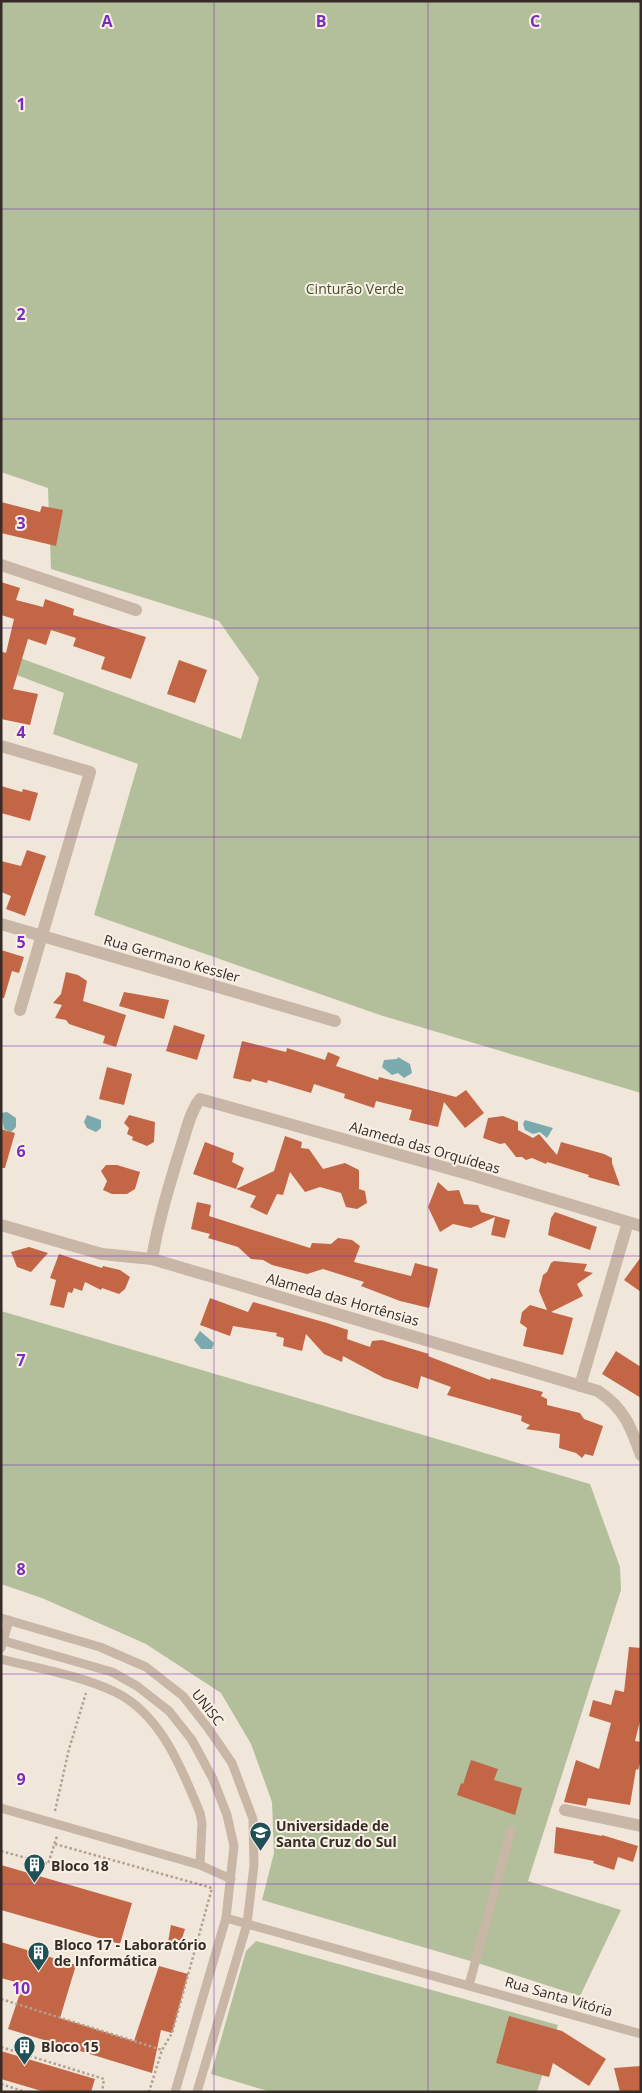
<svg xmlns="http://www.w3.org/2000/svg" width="642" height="2093" font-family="'Open Sans',sans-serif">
<rect width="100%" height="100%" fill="#f1e6da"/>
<path fill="#b2bf9a" d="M1 1H641V1093L380 1015 94 915 138 764 53 734 64 693 1 669V651L241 739 259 678 219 621 51 569 48 488 1 472Z
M1 1311 590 1484 620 1567 621 1590 528 1881 621 1910 580 1996 484 1965 262 1900 274 1853 272 1802 251 1744 221 1693 146 1644 42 1598 1 1584Z
M256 1941 558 2025 537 2092H271L211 2074 246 1951Z"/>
<path fill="#7aaaad" d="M398 1057 410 1064 412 1073 404 1078 398 1073 392 1075 382 1067 384 1060 397 1059Z
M7 1112 16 1118V1127L11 1132 4 1129 1 1113Z
M87 1115 101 1120V1128L96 1132 87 1128 84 1122Z
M525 1120 553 1128 547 1138 540 1132 533 1134 525 1130 523 1124Z
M200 1331 214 1343 212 1349H201L194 1340Z"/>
<path fill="#c36646" d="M1 502 40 512 42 506 63 510 56 546 1 533Z
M1 582 20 588 16 600 43 607 45 599 74 609 73 615 146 637 131 679 101 669 105 657 73 646 76 638 51 630 46 645 28 639 13 689 38 694 30 725 1 719V652L6 653 14 619 1 615Z
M179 660 207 670 195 703 167 694Z
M1 786 22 792 23 789 38 793 30 821 1 813Z
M27 850 46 856 25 916 6 909 11 896 1 892V861L21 866Z
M1 950 24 957 19 973 12 971 4 998H1Z
M66 972 78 975 87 981 83 1001 126 1015 116 1047 103 1043 105 1036 69 1024 66 1020 55 1018 62 1005 53 1003 61 994Z
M124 992 169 1000 164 1019 119 1006Z
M174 1025 205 1035 197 1060 166 1051Z
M242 1041 286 1052 287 1048 325 1060 328 1052 340 1057 336 1066 378 1080 379 1077 456 1097 466 1090 484 1113 465 1128 444 1102 438 1127 409 1120 412 1110 376 1101 374 1108 344 1098 345 1094 314 1084 311 1093 268 1080 267 1083 252 1079 251 1082 233 1078Z
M107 1067 132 1074 124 1105 99 1099Z
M129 1115 155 1122 154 1142 147 1146 132 1140 133 1137 127 1134 129 1128 124 1123Z
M503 1116 518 1122V1130L533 1138 539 1134 557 1155 561 1142 604 1154 612 1158V1163L620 1186 588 1177 589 1175 547 1162 546 1164 532 1158 526 1160 522 1157H516L505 1143 500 1144 483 1138 488 1118Z
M1 1129 15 1133 5 1168H1Z
M285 1136 302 1142 301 1148 309 1149 323 1169 345 1163 359 1170V1189L365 1191 367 1203 357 1209 346 1207 341 1193 320 1187 305 1192 290 1172 283 1195 277 1194 267 1215 250 1207 256 1196 236 1189 274 1171Z
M205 1142 234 1153 232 1162 244 1168 236 1189 193 1174Z
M106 1165H117L140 1172 135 1189 127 1194H112L103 1190 107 1181 101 1171Z
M438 1182 448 1191 459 1190 464 1204 478 1205 481 1212 510 1220 505 1238 491 1235 495 1217 471 1228 453 1224 440 1232 428 1207Z
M197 1202 211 1205 209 1216 310 1248 312 1243 331 1244 338 1238 352 1240 360 1246 354 1262 411 1276 415 1263 438 1269 429 1308 400 1301 361 1286 364 1282 323 1269 307 1274 272 1265 263 1260 251 1259 238 1247 208 1238 210 1234 191 1229Z
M555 1212 597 1227 590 1250 548 1235 551 1218Z
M29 1247 48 1253 31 1272 17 1267 11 1252Z
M59 1254 102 1268 103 1266 120 1270 130 1277 125 1289 119 1294 102 1288 101 1290 85 1282 82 1291 74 1288 72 1293 68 1292 64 1308 50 1305 56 1280 50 1278Z
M641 1257V1292L624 1280Z
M554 1261 587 1264 584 1271 593 1273 577 1284 583 1296 551 1312 573 1318 563 1355 523 1346 527 1328 520 1323 522 1312 530 1305 547 1310 539 1291 543 1275 547 1272 551 1263Z
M210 1298 248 1312 253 1302 327 1323 348 1330 347 1339 370 1347 372 1341 382 1340 429 1354 428 1356 490 1380 491 1378 543 1392 541 1396 547 1399V1405L580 1413 584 1419 603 1426 593 1456 585 1454 582 1458 576 1453 559 1448 560 1434 526 1429 530 1425 521 1421 522 1416 447 1395 451 1387 421 1376 418 1389 384 1378 343 1356 342 1362 324 1354 306 1334 302 1351 283 1346 284 1338 276 1336 277 1333 233 1326 230 1336 200 1325Z
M616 1351 641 1367V1398L602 1374Z
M629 1647 641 1648V1717L635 1741 641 1742V1759L638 1770 636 1769 630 1805 588 1798 586 1806 564 1802 576 1760 599 1769 611 1723 589 1716 593 1700 611 1705 615 1690 624 1692Z
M471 1760 498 1769 494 1780 522 1788 515 1815 457 1795 461 1783 463 1784Z
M556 1827 602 1836V1835L638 1846 633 1862 618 1857 614 1870 593 1863 594 1861 554 1853Z
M1 1865 132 1903 120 1944 1 1910Z
M171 1925 185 1929 180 1945 168 1942Z
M1 1942 76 1965 60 2018 134 2041 159 1966 188 1974 172 2033 161 2030 152 2073 8 2029 23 1984 1 1978Z
M509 2016 562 2031 606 2059 589 2086 553 2063 549 2077 496 2063Z
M1 2051 95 2079 91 2092H45L1 2079Z
M641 2066V2092H620L614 2068Z"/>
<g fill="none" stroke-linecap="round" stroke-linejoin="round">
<path stroke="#b4a091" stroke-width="2.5" stroke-dasharray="2.5 2.5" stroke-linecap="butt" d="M55 1811 69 1749 86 1693
M55 1844 212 1888 172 2033 162 2050 149 2092
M1 1851 48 1864 57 1836
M1 1999 162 2050
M1 2047 104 2079 102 2092
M1 2084 26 2092"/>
<path stroke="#c8b6a6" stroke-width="9" d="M1 1618 100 1647 146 1667 183 1696 208 1728 232 1763 253 1819 254 1865 247 1924 197 2092
M1 1640 112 1672 137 1686 169 1711 192 1740 213 1779 227 1815 234 1846 226 1918 175 2092
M1 1648 9 1620
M1 1659C36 1668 83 1676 115 1692 161 1714 182 1769 200 1813L202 1823 200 1865
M1 1808 200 1865 231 1879
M226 1918 641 2034
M469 1985 511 1830"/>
<path stroke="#c8b6a6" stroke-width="12" d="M1 565 136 610
M1 746 90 772 20 1010
M1 924 335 1021
M1 1225 102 1254 152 1259 598 1391C624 1408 631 1427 641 1455
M152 1259C158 1222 169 1186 180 1150 186 1133 189 1114 200 1099L468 1174 641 1226
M580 1386 628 1222
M565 1810 641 1826"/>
</g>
<path fill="none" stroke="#7b2cbf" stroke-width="1" stroke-opacity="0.55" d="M214 1V2092M428 1V2092M1 209H641M1 419H641M1 628H641M1 837H641M1 1046H641M1 1256H641M1 1465H641M1 1674H641M1 1884H641"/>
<defs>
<symbol id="university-pin" viewBox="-11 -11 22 30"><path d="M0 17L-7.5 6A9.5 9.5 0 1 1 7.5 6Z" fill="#1e5055" stroke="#f9f0e6"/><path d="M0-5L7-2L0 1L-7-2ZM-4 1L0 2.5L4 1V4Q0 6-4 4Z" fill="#fff"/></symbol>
<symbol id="building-pin" viewBox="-11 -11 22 30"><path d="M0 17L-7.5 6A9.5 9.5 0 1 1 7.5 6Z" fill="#1e5055" stroke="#f9f0e6"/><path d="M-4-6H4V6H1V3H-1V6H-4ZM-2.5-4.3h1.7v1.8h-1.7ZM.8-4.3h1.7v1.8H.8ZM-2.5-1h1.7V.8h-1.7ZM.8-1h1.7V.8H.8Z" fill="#fff"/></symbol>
</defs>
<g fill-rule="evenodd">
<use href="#university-pin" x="248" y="1820" width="25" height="34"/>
<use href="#building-pin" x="22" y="1852" width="25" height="34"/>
<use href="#building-pin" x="26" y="1940" width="25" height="34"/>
<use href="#building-pin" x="12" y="2034" width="25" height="34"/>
</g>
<g text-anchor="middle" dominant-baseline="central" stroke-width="4" stroke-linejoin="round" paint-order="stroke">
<g font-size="14" fill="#43522b" stroke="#f9f0e6">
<text x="355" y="288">Cinturão Verde</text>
</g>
<g font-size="14" fill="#352b27" stroke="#f9f0e6">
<text transform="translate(172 958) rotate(16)">Rua Germano Kessler</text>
<text transform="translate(425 1147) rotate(16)">Alameda das Orquídeas</text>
<text transform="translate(343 1299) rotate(16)">Alameda das Hortênsias</text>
<text transform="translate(208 1707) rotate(52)">UNISC</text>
<text transform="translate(559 1996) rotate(16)">Rua Santa Vitória</text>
</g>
<g font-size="14" font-weight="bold" fill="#352b27" stroke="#f9f0e6" text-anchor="start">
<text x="276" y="1825">Universidade de<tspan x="276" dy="16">Santa Cruz do Sul</tspan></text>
<text x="51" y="1865">Bloco 18</text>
<text x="54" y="1944">Bloco 17 - Laboratório<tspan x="54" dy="16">de Informática</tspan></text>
<text x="41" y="2046">Bloco 15</text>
</g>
</g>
<g font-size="16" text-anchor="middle" font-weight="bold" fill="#7b2cbf" stroke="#f9f0e6" stroke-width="4" stroke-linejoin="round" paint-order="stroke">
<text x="107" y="27">A</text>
<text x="321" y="27">B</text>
<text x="535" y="27">C</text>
<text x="21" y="110">1</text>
<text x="21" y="320">2</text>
<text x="21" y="529">3</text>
<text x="21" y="738">4</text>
<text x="21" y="948">5</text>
<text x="21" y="1157">6</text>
<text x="21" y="1366">7</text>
<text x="21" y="1575">8</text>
<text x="21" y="1785">9</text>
<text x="21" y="1994">10</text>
</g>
<rect width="642" height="2093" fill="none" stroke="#352b27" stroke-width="5"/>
</svg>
